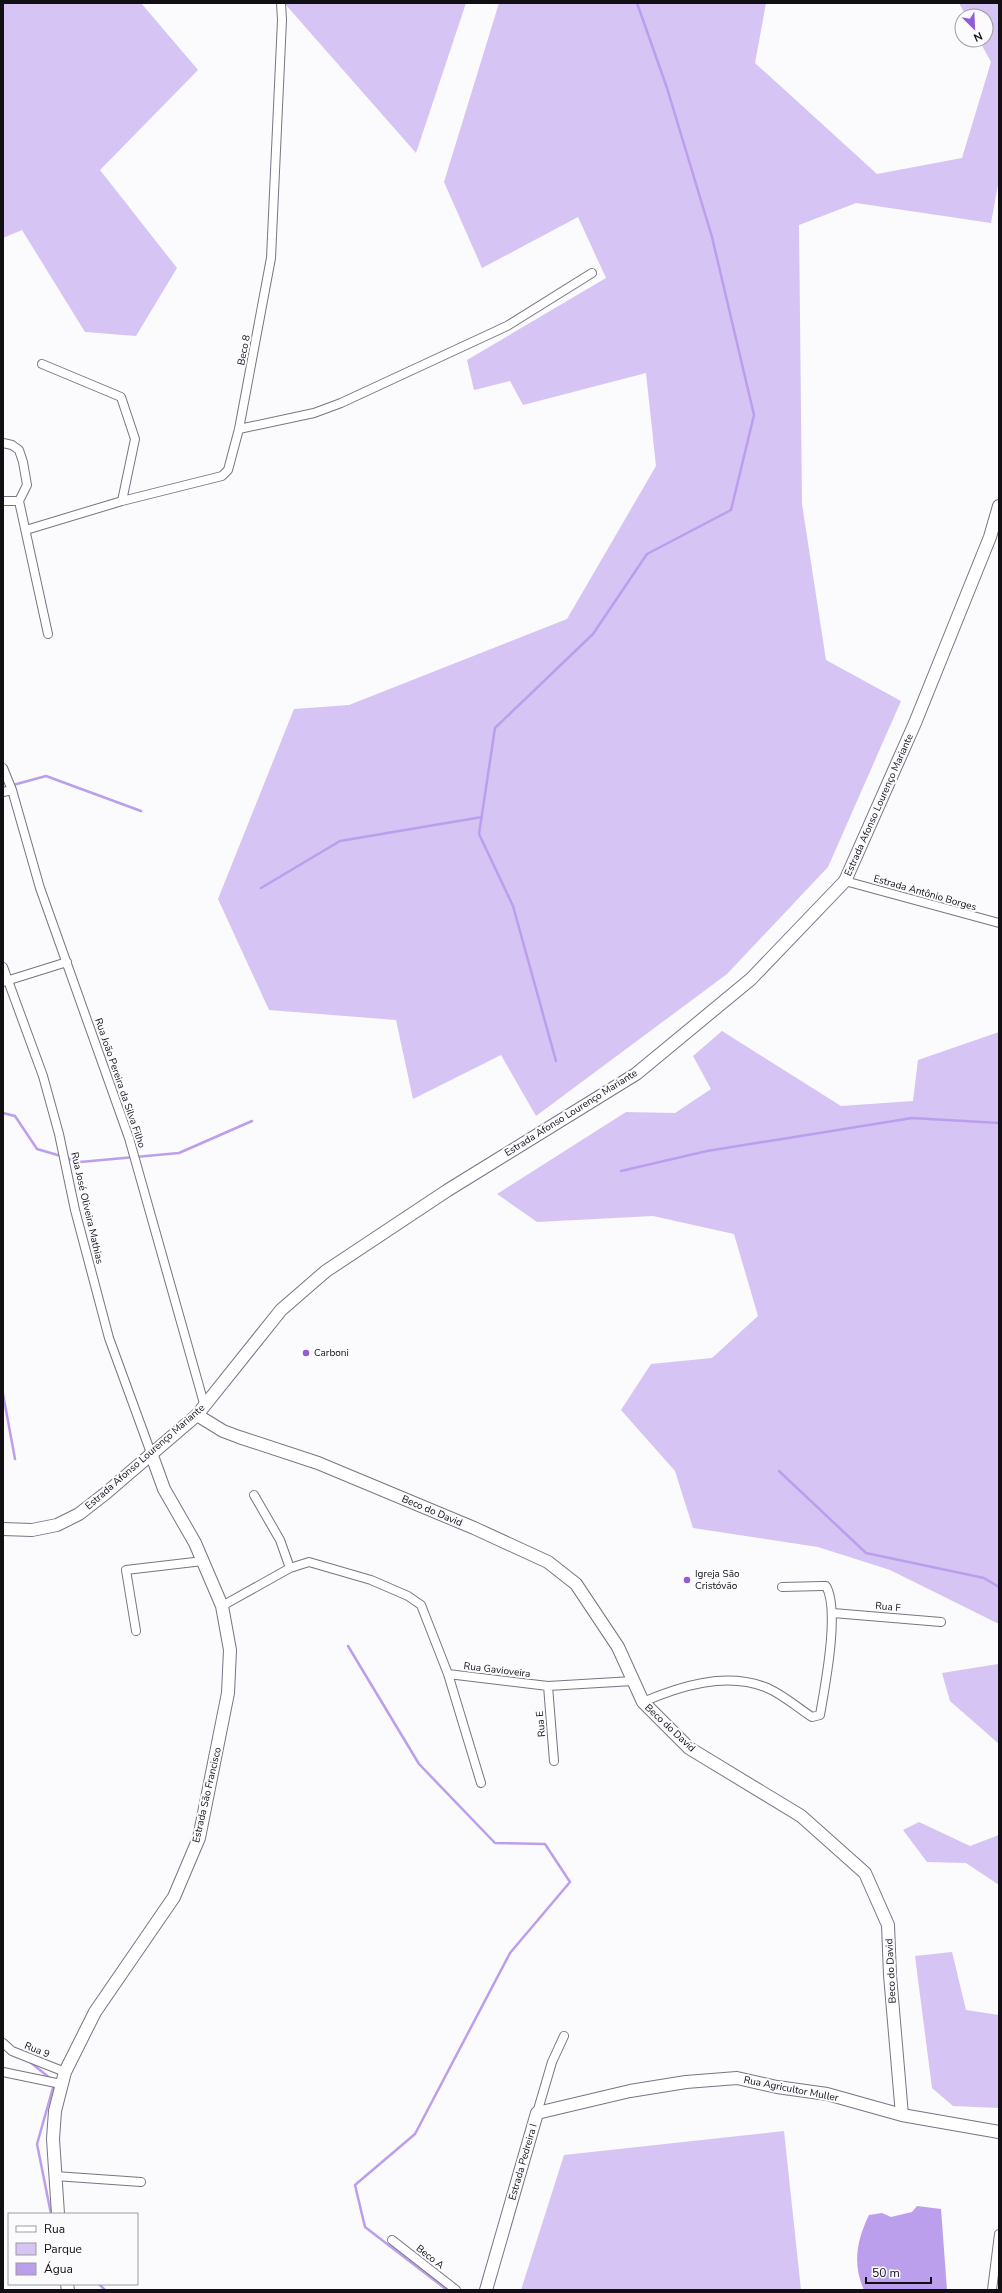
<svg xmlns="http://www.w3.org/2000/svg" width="1002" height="2293" font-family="'Nunito Sans',sans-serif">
<rect width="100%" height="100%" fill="#fbfafd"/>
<path fill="#d5c4f4" d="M3 3H141L198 70 100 170 177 268 136 336 85 332 22 230 3 238Z
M286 3H466L416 153 286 5Z
M499 3H766L755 63 877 174 962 158 991 62 979 40H986V16H966L959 3H999V179L991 223 856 203 799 225 802 504 826 660 901 701 828 867 727 974 536 1116 501 1055 413 1099 396 1020 269 1010 218 899 294 709 349 705 567 619 656 466 646 373 523 405 510 381 474 390 467 360 606 278 578 217 482 268 444 182Z
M722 1031 841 1106 913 1101 918 1060 999 1032V1624L890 1570 818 1547 693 1528 675 1471 621 1410 651 1364 712 1358 758 1316 734 1234 653 1216 537 1222 497 1194 626 1112 675 1113 711 1089 693 1056Z
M999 1644V1744L950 1701 942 1673 998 1664Z
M919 1822 970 1846 999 1835V1885L966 1863 927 1862 903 1830Z
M952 1952 966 2010 999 2015V2108L953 2106 932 2088 915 1956Z
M784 2131 801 2290H521L564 2155Z"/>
<path fill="#bc9fec" d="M917 2206 941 2209 947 2290H864C852 2264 857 2240 869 2215L882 2213 891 2217 912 2212Z"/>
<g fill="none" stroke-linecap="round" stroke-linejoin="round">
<path stroke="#bc9fec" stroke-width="2.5" d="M13 785 46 776 141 811
M261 888 340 841 482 817
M556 1061 513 906 479 834 495 728 593 634 647 554 731 510 754 415 712 237 667 88 637 3
M3 1113 15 1116 37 1149 61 1156
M66 1158 80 1162 179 1153 252 1121
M621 1171 707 1151 912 1118 999 1123
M3 1394 15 1459
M779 1471 866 1553 984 1578 999 1587
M348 1646 419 1764 495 1843 545 1844 570 1882 510 1953 415 2134 355 2185 365 2227 447 2290
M30 2062 51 2079
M51 2214 37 2144 54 2084
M99 2284 105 2290"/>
<defs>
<path id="street" d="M42 364 121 397 135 439 122 501
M239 429 314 413 341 403 507 326 592 273
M3 443 12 445 19 450 23 462 27 485 19 501
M3 501H19L48 634
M26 530 122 501 222 476 228 470 239 429 271 258 282 20 281 3
M3 768 12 790 40 888 129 1138 205 1407
M3 792 12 790
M845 881 999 923
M3 967 43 1076 59 1134 75 1210 109 1338 151 1453
M3 982 67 962
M254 1495 280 1540 290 1568
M222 1606 290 1568 309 1562 371 1580 408 1596 421 1605 448 1674 481 1783
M833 1613 941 1622
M136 1631 126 1570 203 1561
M448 1674 548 1686 633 1681
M548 1686 554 1761
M643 1702C680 1686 725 1672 765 1687 781 1693 798 1708 812 1717L820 1715C825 1686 840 1610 826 1586H822L782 1587
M3 2043 12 2051 65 2072
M3 2072 61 2084
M537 2113 552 2062 564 2036
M55 2176 141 2182
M392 2240 456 2290
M992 2290 999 2234"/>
<path id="secondary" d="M197 1415 223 1431 239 1437 318 1463 474 1528 548 1562 576 1584 618 1647 643 1702 689 1748 801 1816 865 1873 888 1925 890 1975 902 2115
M3 1529 32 1530 57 1525 79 1514 106 1493 197 1415 281 1310 326 1271 448 1190 636 1074 751 979 845 881 915 723 990 537 999 506
M58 2214 53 2139 55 2111 65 2072 95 2012 174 1897 199 1838 228 1693 230 1650 222 1606 195 1543 164 1489 151 1453
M67 2284 68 2290
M486 2290 537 2113 630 2091 686 2082 737 2078 777 2087 827 2094 902 2115 999 2132"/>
</defs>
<use href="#street" stroke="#797483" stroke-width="10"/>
<use href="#secondary" stroke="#797483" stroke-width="14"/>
<use href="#street" stroke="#fff" stroke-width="8"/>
<use href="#secondary" stroke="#fff" stroke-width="12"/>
</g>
<g fill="#915cd5" stroke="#fbfafd" stroke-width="1.5">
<circle cx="306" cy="1353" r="4"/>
<circle cx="687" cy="1580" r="4"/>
</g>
<g text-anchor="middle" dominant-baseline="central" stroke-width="4" stroke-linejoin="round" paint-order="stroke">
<g font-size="10" fill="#110f14" stroke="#fbfafd">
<text transform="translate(244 350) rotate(-79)">Beco 8</text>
<text transform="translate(879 805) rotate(-66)">Estrada Afonso Lourenço Mariante</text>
<text transform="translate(925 893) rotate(16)">Estrada Antônio Borges</text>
<text transform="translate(120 1083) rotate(71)">Rua João Pereira da Silva Filho</text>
<text transform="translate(571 1113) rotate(-32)">Estrada Afonso Lourenço Mariante</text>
<text transform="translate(87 1208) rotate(77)">Rua José Oliveira Mathias</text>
<text transform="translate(145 1457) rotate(-41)">Estrada Afonso Lourenço Mariante</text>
<text transform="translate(432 1511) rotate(23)">Beco do David</text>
<text transform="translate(888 1607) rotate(5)">Rua F</text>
<text transform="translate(497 1670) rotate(7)">Rua Gavioveira</text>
<text transform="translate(541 1724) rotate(-95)">Rua E</text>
<text transform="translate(670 1728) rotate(43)">Beco do David</text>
<text transform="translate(207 1795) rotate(-77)">Estrada São Francisco</text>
<text transform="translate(891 1971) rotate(-93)">Beco do David</text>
<text transform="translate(37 2050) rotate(22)">Rua 9</text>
<text transform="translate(791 2089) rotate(11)">Rua Agricultor Muller</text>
<text transform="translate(523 2162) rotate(-74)">Estrada Pedreira I</text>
<text transform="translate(430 2257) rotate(38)">Beco A</text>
</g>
<g font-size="10" fill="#110f14" stroke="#fbfafd" text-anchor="start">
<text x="314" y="1353">Carboni</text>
<text x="695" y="1574">Igreja São<tspan x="695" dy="12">Cristóvão</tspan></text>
</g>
</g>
<rect width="1002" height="2293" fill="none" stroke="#110f14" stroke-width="8"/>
<rect x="8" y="2213" width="130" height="72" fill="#fbfafd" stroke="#9d9ca0"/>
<rect x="16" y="2226" width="20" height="6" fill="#ffffff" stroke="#9d9ca0"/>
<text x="44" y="2233" font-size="12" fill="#110f14">Rua</text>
<rect x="16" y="2243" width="20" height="12" fill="#d5c4f4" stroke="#9d9ca0"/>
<text x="44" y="2253" font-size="12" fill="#110f14">Parque</text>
<rect x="16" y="2263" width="20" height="12" fill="#bc9fec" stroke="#9d9ca0"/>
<text x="44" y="2273" font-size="12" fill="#110f14">Água</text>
<g transform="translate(974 28) rotate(156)"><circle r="19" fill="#fbfafd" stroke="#9d9ca0"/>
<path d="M0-3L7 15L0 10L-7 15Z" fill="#915cd5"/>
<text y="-6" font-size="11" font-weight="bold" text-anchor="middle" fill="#110f14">N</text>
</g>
<path d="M866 2277v6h65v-6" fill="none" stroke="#110f14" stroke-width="2"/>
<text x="872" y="2277" font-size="12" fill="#110f14" stroke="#fbfafd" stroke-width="3" paint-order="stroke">50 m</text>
</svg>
